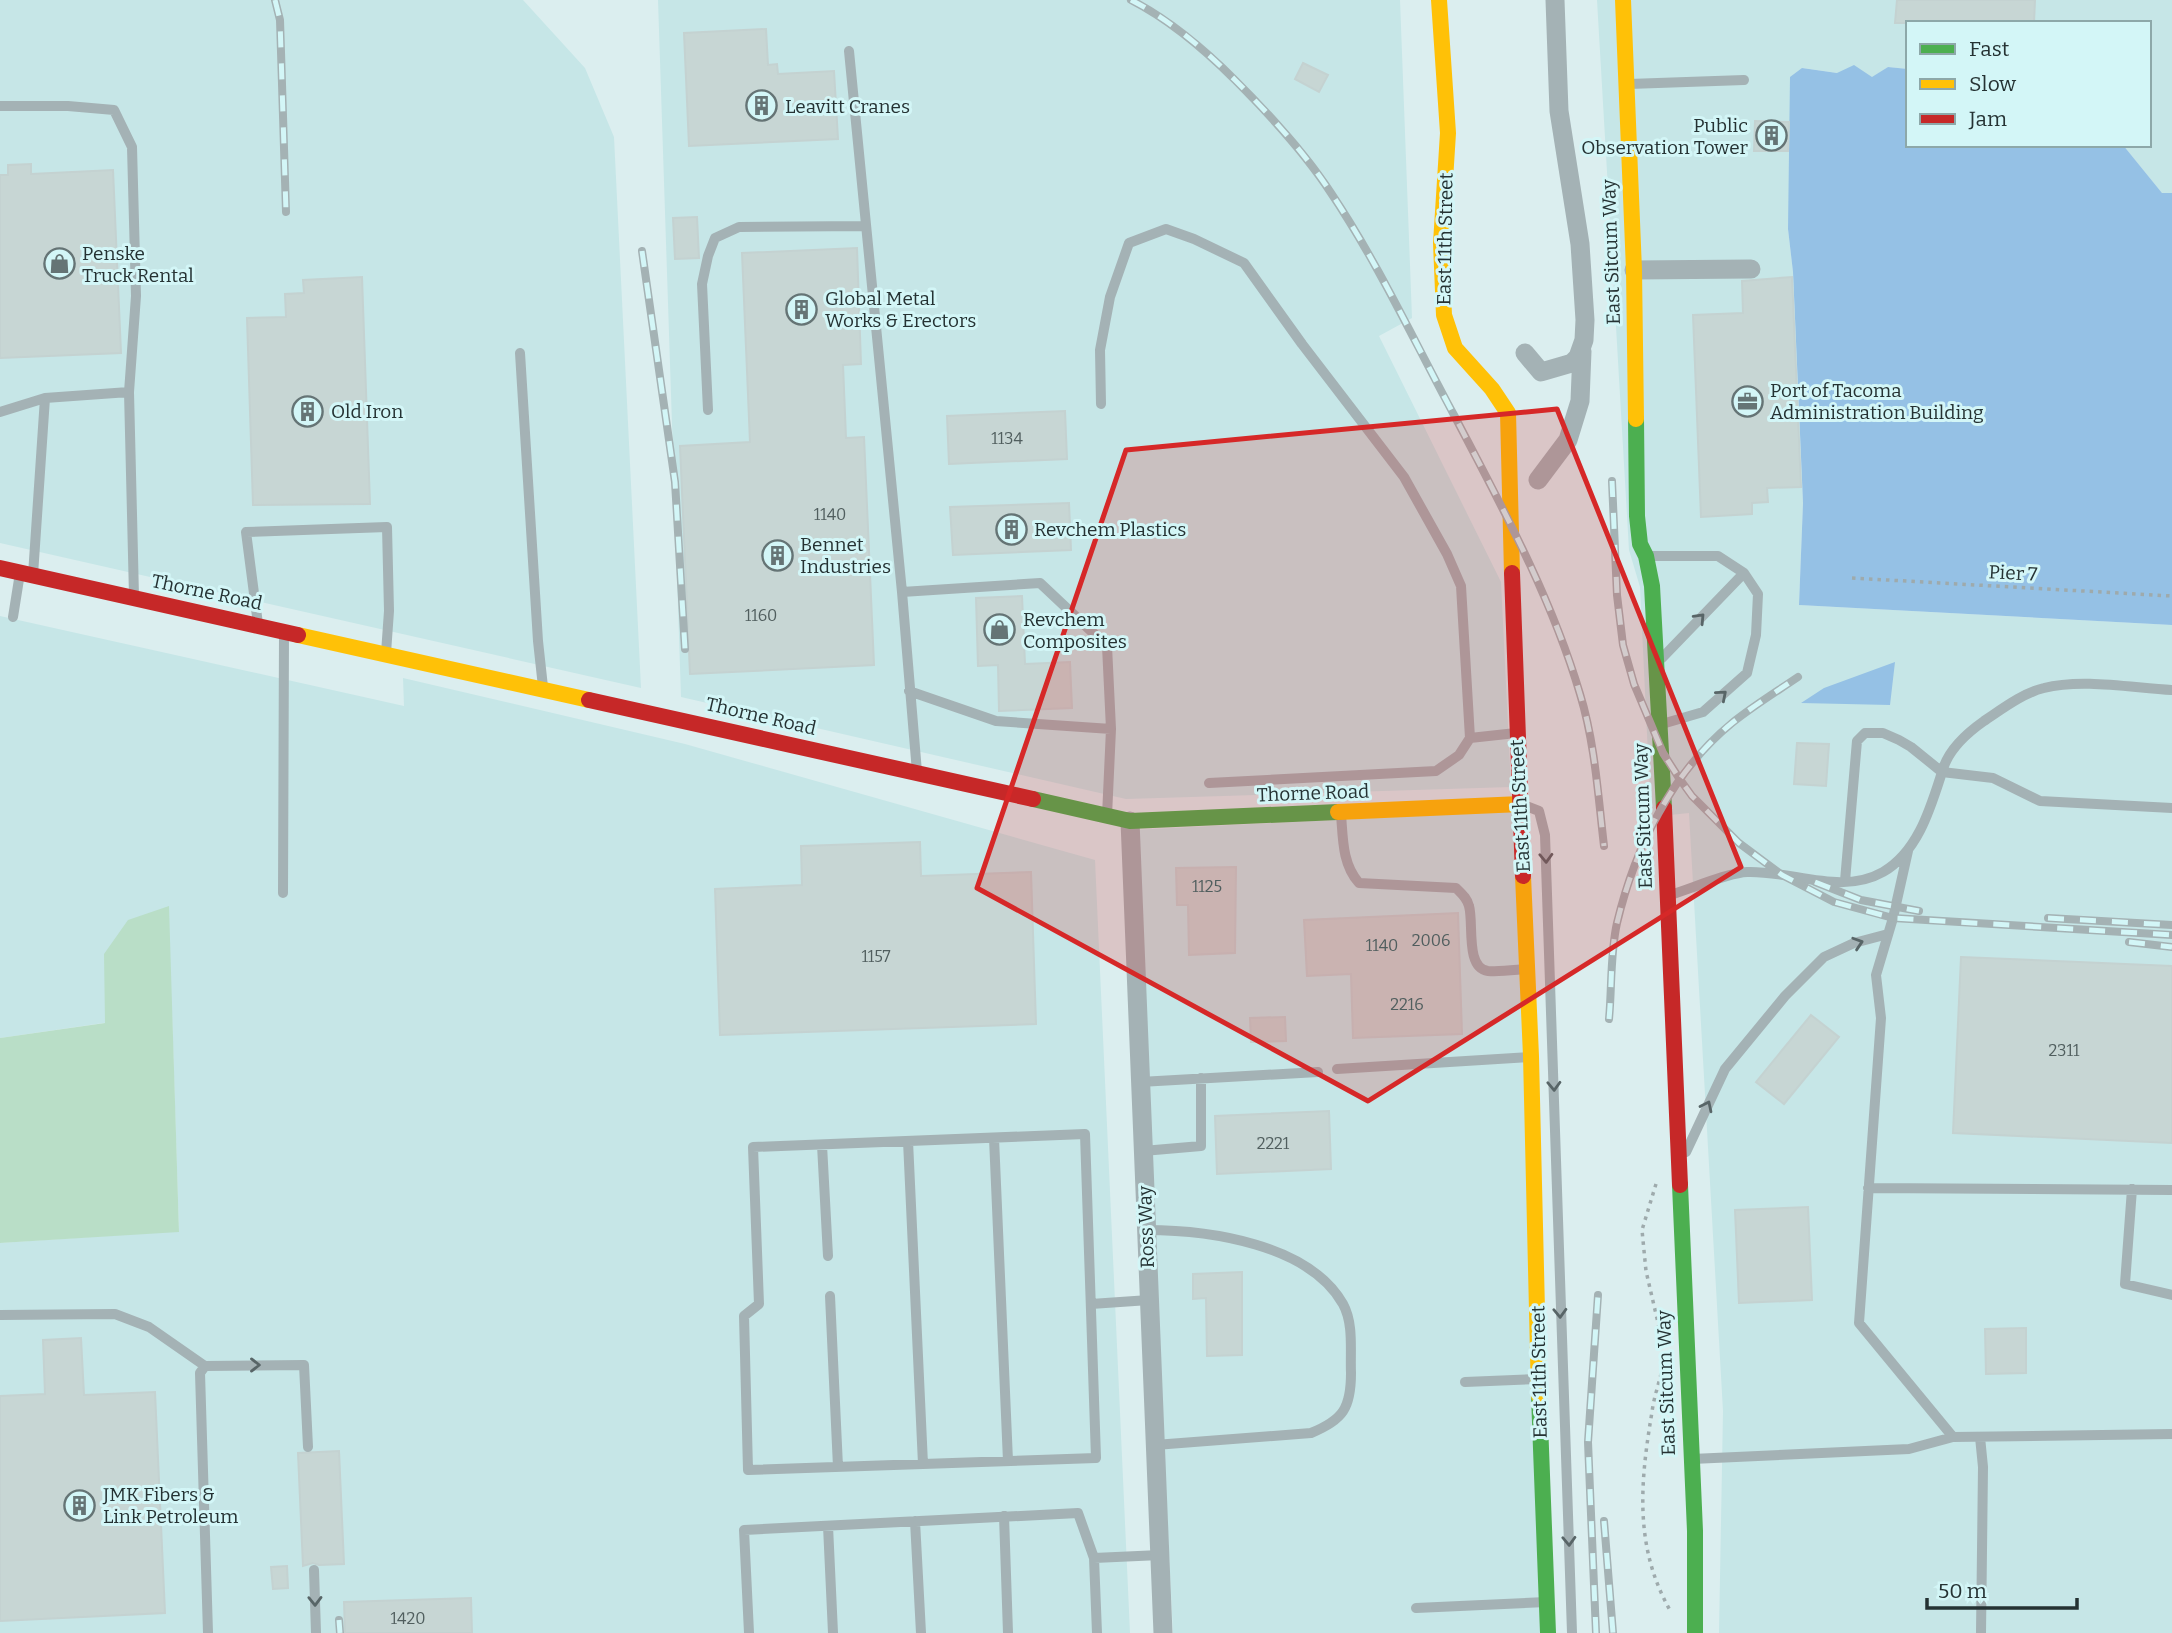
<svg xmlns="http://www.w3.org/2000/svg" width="2172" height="1633" font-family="Bitter,serif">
<rect width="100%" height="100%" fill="#dbeeef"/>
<path fill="#c6e6e7" d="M0 0H523L585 68 614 137 641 688 0 543Z
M658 0H1400L1412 318 1379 336 1501 582 1511 787 1126 799 681 697Z
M1597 0H2172V193H2162L2123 145H2149V23H1908V69L1888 67 1872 78 1802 68 1788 229 1793 272 1803 503 1799 605 2172 625V1633H1719L1723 1411 1689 813 1651 817 1640 587 1629 550Z
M0 616 404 706 403 678 685 744 1095 860 1130 1633H0V1243L179 1231 172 1013 0 1038Z
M1513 811 1554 1633H1173L1133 830Z"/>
<path fill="#b9dec7" d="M169 906 179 1232 0 1243V1038L105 1023 104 954 128 920Z"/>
<path fill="#95c1e5" d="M1854 65 1872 77 1888 67 1908 69V145H2123L2162 193H2172V625L1799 605 1803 503 1793 272 1788 229 1790 77 1802 68 1837 73Z
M1895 662 1890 705 1801 703 1824 688Z"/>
<path fill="#c7d6d4" stroke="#c4d2d1" stroke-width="2" d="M1897 0H2035L2034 23H1895Z
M766 29 768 65 777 64 778 74 834 71 838 139 689 146 684 33Z
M1303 63 1328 75 1319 92 1295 79Z
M1755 121 1789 122 1788 151H1754Z
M31 164V174L113 170 121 353 0 358V175H8V165Z
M697 217 699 258 675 259 673 218Z
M857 248 861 364 843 365 846 438 864 437 874 665 690 674 680 446 750 442 742 253Z
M362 277 370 504 253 505 247 318 286 317 285 294 304 293 303 280Z
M1792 277 1801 487 1767 488 1768 502 1752 503V514L1701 517 1693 315 1743 313 1742 281Z
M1065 411 1067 459 949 464 947 416Z
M1069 503 1071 550 953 555 950 507Z
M1022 596 1025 664 1070 662 1072 708 999 711 998 665 978 666 976 598Z
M1797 743 1829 744 1826 786 1794 784Z
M920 842 921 876 1031 872 1036 1024 720 1035 715 889 802 885 801 846Z
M1236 867 1235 953 1189 955 1188 905H1177L1176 868Z
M1458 913 1462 1034 1353 1038 1351 974 1307 976 1304 920Z
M1961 957 2172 966V1143L1953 1133Z
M1811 1015 1839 1037 1784 1104 1756 1082Z
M1285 1017 1286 1041 1251 1042 1250 1018Z
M1329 1111 1331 1169 1217 1174 1215 1116Z
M1808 1207 1812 1300 1739 1303 1735 1210Z
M1242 1272V1355L1207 1356 1206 1298 1193 1299V1274Z
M2026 1328V1373L1986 1374 1985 1329Z
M81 1338 84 1395 155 1392 165 1613 0 1621V1396L45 1394 43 1340Z
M339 1451 344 1564 319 1565 313 1563 303 1566 298 1453Z
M287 1566 288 1588 273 1589 271 1567Z
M471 1598 472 1633H345L344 1602Z"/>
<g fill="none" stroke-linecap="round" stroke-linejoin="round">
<path stroke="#9eaaac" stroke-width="3.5" stroke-dasharray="3.5 5" stroke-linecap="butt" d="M1852 578 2172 596
M1656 1184 1642 1230 1646 1271 1662 1340
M1663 1365C1660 1381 1654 1396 1652 1412 1640 1483 1634 1548 1671 1612"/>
<path stroke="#a4b2b5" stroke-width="10" d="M849 51 902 592 917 772
M1629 84 1744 80
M0 106H68L114 110 132 147 136 296 129 392 134 596
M520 353 538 641 543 687
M1101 404 1100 350 1110 297 1129 243 1166 229 1194 239 1244 263 1302 344 1404 477 1447 554 1461 586 1470 738 1516 733
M708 410 702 284 708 256 715 238 739 227 866 226
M0 412 45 398 129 392
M1649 556H1718L1744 573 1758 594 1756 635 1747 673 1703 712 1662 724
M33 575 45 398
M902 592 1040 583 1107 646 1111 729 996 721 909 691
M13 617 20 573
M258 624 246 532 387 527 389 611 386 653
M1662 658 1744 573
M1209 783 1436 771 1459 755 1470 738
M1521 804 1539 811 1545 835 1572 1633
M1341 814C1343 838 1342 864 1359 883L1456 888C1462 894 1467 898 1469 906 1474 923 1465 968 1488 971 1500 972 1514 970 1527 969
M1107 816 1111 729
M1908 851 1893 918 1876 975 1881 1018 1859 1323 1953 1437
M1845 881 1857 741 1865 733H1883L1899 740 1911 747 1942 772 1993 778 2040 801 2172 808
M283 893 284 635
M1670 895C1691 889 1726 873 1747 872 1791 870 1841 896 1883 872 1919 851 1931 806 1943 769 1949 749 1967 733 1984 721 2002 709 2023 693 2044 688 2082 678 2133 688 2172 690
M1337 1069 1530 1057
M1140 1082 1318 1072
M1085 1134 1096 1458 748 1470 744 1316 759 1304 753 1147Z
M994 1138 1008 1461
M908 1141 923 1464
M822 1145 828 1256
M1143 1151 1201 1146V1078
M1686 1152 1725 1069 1785 996 1824 957 1854 943 1888 934
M1868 1188 2172 1190
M2132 1189 2125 1284 2172 1295
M1146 1230C1209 1230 1309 1244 1343 1304 1354 1324 1350 1351 1351 1373 1351 1408 1343 1420 1311 1433L1155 1445
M830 1296 838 1467
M1091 1304 1149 1300
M0 1315 115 1314 149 1327 205 1366 304 1365 308 1447
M205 1366 200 1373 208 1633
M1465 1382 1538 1379
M1980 1437 1983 1467 1981 1633
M1692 1459 1909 1449 1953 1437 2172 1434
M1004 1516 1008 1633
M915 1521 921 1633
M828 1526 833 1633
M1094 1558 1160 1555
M314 1570 316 1633
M1416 1608 1546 1602
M749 1633 744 1530 1078 1513 1094 1558 1097 1633"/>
<path stroke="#a4b2b5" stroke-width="19" d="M1634 270 1751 269
M1525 353 1541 372 1572 363 1578 357 1584 340 1585 320 1580 244 1559 111 1555 0
M1538 480 1568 440 1580 401 1582 351
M1130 821 1163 1633"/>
<path stroke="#4caf50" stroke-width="16" d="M1636 419 1637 516 1640 544 1646 556 1652 586 1664 808
M1033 799 1130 821 1338 812
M1680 1185 1695 1531V1633
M1539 1396 1548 1633"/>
<path stroke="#ffc107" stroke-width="16" d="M1439 0 1448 133 1441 243 1444 315 1455 348 1492 389 1508 413 1512 573
M1623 0 1634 270 1636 419
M298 635 589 700
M1338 812 1521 804
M1523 876 1531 1056 1539 1396"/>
<path stroke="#c62828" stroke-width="16" d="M0 568 298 635
M1512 573 1523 876
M589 700 1033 799
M1664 808 1680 1185"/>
<defs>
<path id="rail" d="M275 0 280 20 286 212
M1131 0C1170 20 1204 49 1235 80 1269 114 1305 153 1331 193 1378 263 1414 341 1454 415 1501 505 1551 596 1580 694 1595 743 1598 795 1604 846
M642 251 675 482 685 649
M1612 481 1617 595 1623 645 1634 684 1663 753 1679 778 1692 796 1739 843 1782 875 1834 902 1893 918 2172 935
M1815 882 1861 900 1919 911
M2048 918 2172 925
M2129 942 2172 947
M1609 1019C1612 988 1610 954 1617 923 1635 848 1671 773 1732 723 1753 706 1776 692 1798 677
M1604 1521 1613 1633
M339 1620 340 1633
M1596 1633 1588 1442 1598 1295"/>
</defs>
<use href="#rail" stroke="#a4b2b4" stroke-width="8"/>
<use href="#rail" stroke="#d3f6f7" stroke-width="5" stroke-dasharray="16" stroke-linecap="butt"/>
</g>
<defs><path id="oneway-chevron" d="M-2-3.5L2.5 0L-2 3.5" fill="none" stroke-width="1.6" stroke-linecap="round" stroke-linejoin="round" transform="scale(1.75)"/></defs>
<g stroke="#586567">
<use href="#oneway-chevron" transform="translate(1700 618) rotate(-47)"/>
<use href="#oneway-chevron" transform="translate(1722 695) rotate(-41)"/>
<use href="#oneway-chevron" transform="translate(1546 858) rotate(88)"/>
<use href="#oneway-chevron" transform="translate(1858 943) rotate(-18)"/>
<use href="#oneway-chevron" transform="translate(1554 1086) rotate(88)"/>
<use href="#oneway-chevron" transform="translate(1707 1106) rotate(-64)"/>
<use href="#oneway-chevron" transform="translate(1560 1313) rotate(88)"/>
<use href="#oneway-chevron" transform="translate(255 1365)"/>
<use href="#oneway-chevron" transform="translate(1569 1541) rotate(88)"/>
<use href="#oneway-chevron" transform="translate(315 1601) rotate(89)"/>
</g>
<path fill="#d62828" fill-opacity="0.2" stroke="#d62828" stroke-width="5" stroke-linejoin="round" d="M1557 409 1741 867 1368 1101 977 888 1126 450Z"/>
<defs>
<symbol id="building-ring" viewBox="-11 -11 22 22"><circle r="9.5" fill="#d3f6f7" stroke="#657475" stroke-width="1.5"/><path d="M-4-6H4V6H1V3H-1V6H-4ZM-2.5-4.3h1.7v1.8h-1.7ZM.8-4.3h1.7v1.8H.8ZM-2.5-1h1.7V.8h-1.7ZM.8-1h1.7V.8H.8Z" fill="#657475"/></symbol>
<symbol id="shop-ring" viewBox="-11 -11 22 22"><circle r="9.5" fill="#d3f6f7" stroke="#657475" stroke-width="1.5"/><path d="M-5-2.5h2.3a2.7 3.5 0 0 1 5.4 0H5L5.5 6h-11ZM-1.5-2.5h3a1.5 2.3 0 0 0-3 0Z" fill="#657475"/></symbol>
<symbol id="office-ring" viewBox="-11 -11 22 22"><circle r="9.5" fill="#d3f6f7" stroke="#657475" stroke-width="1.5"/><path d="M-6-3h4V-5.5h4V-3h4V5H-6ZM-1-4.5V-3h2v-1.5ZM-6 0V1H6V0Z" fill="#657475"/></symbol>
</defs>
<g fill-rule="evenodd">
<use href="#building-ring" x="744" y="88" width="35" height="35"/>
<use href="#building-ring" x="1754" y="118" width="35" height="35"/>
<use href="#shop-ring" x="42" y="246" width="35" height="35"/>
<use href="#building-ring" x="784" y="292" width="35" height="35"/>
<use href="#office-ring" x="1730" y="384" width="35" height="35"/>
<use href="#building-ring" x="290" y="394" width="35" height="35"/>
<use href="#building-ring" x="994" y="512" width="35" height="35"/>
<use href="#building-ring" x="760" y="538" width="35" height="35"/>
<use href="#shop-ring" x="982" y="612" width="35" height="35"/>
<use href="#building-ring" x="62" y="1488" width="35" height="35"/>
</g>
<g text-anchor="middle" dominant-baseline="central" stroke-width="6" stroke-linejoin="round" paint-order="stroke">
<g font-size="16" fill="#505e5e">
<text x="1007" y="438">1134</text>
<text x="830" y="514">1140</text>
<text x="761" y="615">1160</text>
<text x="1207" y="886">1125</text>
<text x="1431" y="940">2006</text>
<text x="1382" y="945">1140</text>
<text x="876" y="956">1157</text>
<text x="1407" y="1004">2216</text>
<text x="2064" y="1050">2311</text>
<text x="1273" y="1143">2221</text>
<text x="408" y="1618">1420</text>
</g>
<g font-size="19" fill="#253233" stroke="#d3f6f7" text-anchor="start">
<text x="785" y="106">Leavitt Cranes</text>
<text x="1748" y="125" text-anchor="end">Public<tspan x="1748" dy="22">Observation Tower</tspan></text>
<text x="82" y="253">Penske<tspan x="82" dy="22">Truck Rental</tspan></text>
<text x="825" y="298">Global Metal<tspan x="825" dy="22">Works &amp; Erectors</tspan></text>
<text x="1770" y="390">Port of Tacoma<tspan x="1770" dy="22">Administration Building</tspan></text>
<text x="331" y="411">Old Iron</text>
<text x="1034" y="529">Revchem Plastics</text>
<text x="800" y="544">Bennet<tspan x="800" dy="22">Industries</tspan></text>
<text x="1023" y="619">Revchem<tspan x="1023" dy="22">Composites</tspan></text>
<text x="103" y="1494">JMK Fibers &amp;<tspan x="103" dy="22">Link Petroleum</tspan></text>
</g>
<g font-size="19" fill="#253233" stroke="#d3f6f7">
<text transform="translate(1445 239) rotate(-89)">East 11th Street</text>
<text transform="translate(1611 252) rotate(-92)">East Sitcum Way</text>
<text transform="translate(2013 573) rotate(3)">Pier 7</text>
<text transform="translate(207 592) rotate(12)">Thorne Road</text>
<text transform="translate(761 716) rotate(13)">Thorne Road</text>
<text transform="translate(1313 793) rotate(-2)">Thorne Road</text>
<text transform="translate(1520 806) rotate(-93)">East 11th Street</text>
<text transform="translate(1643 816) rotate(-92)">East Sitcum Way</text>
<text transform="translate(1146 1227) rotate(-92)">Ross Way</text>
<text transform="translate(1539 1372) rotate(-91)">East 11th Street</text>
<text transform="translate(1666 1383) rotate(-92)">East Sitcum Way</text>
</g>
</g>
<rect x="1906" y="21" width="245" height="126" fill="#d3f6f7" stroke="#8da8a9" stroke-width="2"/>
<rect x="1920" y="44" width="35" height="10" fill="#4caf50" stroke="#8da8a9" stroke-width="2"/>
<text x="1969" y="56" font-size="21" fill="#253233">Fast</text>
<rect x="1920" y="79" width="35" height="10" fill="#ffc107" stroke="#8da8a9" stroke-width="2"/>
<text x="1969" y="91" font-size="21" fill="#253233">Slow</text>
<rect x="1920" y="114" width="35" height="10" fill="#c62828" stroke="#8da8a9" stroke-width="2"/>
<text x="1969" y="126" font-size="21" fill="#253233">Jam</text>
<path d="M1927 1598v10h150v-10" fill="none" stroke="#253233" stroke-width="3.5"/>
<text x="1938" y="1598" font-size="21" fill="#253233" stroke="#d3f6f7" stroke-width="5" paint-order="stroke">50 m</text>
</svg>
